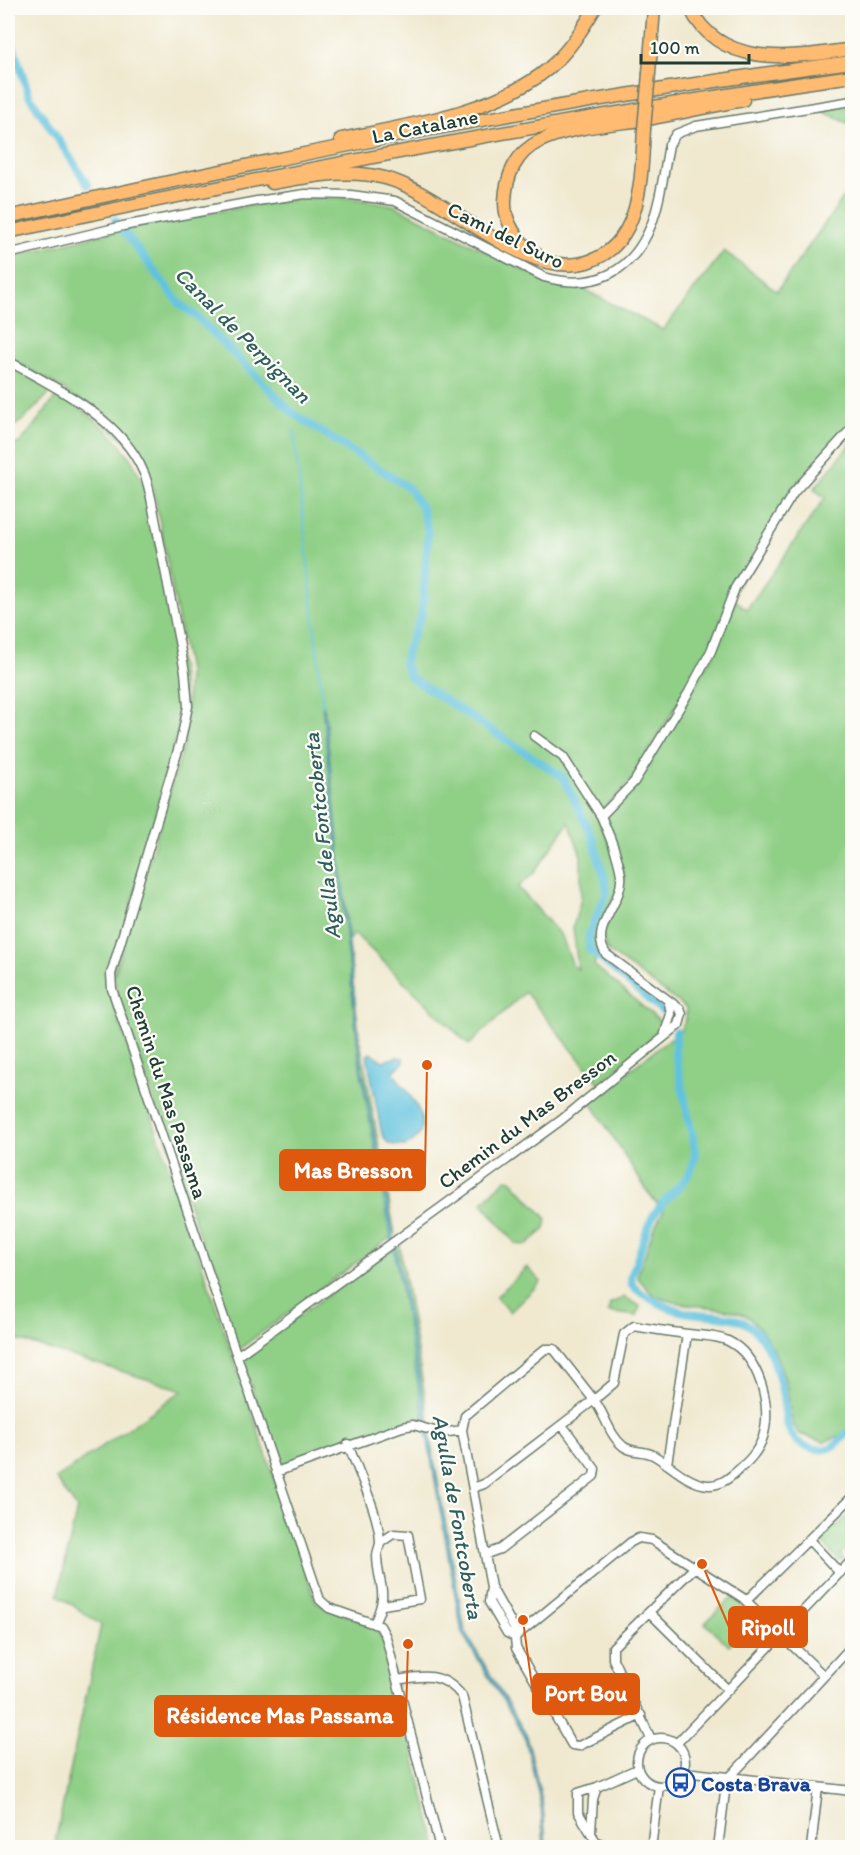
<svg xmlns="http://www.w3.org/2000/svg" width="860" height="1855" font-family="Itim,sans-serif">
<rect width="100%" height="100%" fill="#fdfcf7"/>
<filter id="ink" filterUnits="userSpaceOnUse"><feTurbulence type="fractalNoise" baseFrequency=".0167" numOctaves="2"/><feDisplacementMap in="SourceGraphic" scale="12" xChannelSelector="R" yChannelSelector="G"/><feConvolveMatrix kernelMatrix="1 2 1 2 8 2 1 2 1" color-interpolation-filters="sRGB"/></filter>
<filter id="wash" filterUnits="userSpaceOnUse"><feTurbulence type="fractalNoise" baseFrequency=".008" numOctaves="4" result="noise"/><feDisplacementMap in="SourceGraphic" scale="24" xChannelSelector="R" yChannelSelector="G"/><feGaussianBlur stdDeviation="1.35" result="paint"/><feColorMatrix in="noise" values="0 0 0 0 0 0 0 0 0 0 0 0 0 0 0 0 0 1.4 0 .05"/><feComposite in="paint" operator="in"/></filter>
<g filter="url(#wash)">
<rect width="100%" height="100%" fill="#f0e9d0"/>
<path fill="#8fcf86" stroke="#57865d" stroke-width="1.5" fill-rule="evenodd" d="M852 104V125L820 110Z
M852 185V423L792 490 755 549 708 650 686 690 631 780 597 816C606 837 624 868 616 892 611 906 599 920 596 934 593 947 601 947 594 965L663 1024 661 1031 599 1083 525 992 469 1045 355 934 348 941 360 1041 395 1234 238 1350 116 989 115 974 185 741 188 671 155 497 147 470 136 450 62 388 8 357V257L125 229 258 204 305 198H351L393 205 543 280 566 286 579 287 663 330 724 251 777 291ZM569 822 581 856V899L573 927 578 969 573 966 562 937 518 887 534 873Z
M8 365 53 390 23 420 8 430Z
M59 393C103 425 132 444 148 499L181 672 184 706 109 990 316 1602 372 1627 379 1634 386 1646 437 1847H54L101 1625 58 1595 77 1509 56 1479 183 1390 8 1337V448L21 442Z
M852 442V1424L841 1435 824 1442 799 1434C789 1418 791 1413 788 1395 784 1370 771 1339 753 1321 738 1304 682 1309 656 1296 649 1293 643 1283 637 1277L654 1228 664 1210 651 1197 590 1101 680 1031 686 1019V1008L608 951 602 936 623 892 624 875 605 817 636 784 714 653 735 600 747 609 825 498 814 489Z
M506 1179 511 1180 547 1219 545 1229 526 1245 516 1244 482 1203Z
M399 1244 429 1420 396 1425 279 1467 241 1357Z
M527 1267 541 1282 510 1312 496 1297Z
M624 1297 640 1306 637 1316 608 1312 610 1304Z
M852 1512V1542L840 1555 844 1559 839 1561 819 1539 832 1524 836 1527Z
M732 1597 756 1618 729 1646 705 1623Z"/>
<path fill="#60c2de" stroke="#408089" stroke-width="1.5" d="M322 705H324L362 1068 395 1241 392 1242 360 1068Z
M370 1053 383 1061 397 1057 404 1058V1062L393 1072C406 1093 444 1127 405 1146L389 1144 382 1135 367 1056Z
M395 1242 465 1632 527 1736 543 1806 546 1847H544L541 1806 525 1737 462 1633 393 1244Z"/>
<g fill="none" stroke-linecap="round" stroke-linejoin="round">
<path stroke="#60c2de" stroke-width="2" d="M294 430 323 707"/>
<path stroke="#60c2de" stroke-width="8" d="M8 30 29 95 88 185
M115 220 179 303 196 316 294 414 409 488 422 509 428 532 422 613 407 650 404 663 410 677 563 777 592 836 605 879 607 892 589 934V949L665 1013
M676 1032 675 1053 695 1149C696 1184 666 1191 652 1218 643 1236 639 1258 631 1276L632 1285C643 1296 664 1307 680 1311 708 1319 740 1309 760 1336 772 1352 779 1375 783 1395 785 1408 785 1424 792 1435 798 1447 821 1453 832 1447 840 1442 846 1434 852 1428"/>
</g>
</g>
<g filter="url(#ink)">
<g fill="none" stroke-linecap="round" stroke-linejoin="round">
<defs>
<path id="minor" d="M8 254 123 226 257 201 305 194 351 195 395 201 544 277C594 291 633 273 652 223 661 199 664 170 669 145L676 134 696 126 852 101
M8 361C54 386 121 419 143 471 147 479 149 489 151 498L185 672 188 706 181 740 111 974 112 989 320 1600 329 1608 380 1626 386 1637 440 1848
M534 736 563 757 601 816
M665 1033 671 1014 669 1003
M634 1326C652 1329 670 1332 688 1334 702 1336 716 1335 728 1341 759 1356 773 1406 763 1437 758 1452 748 1462 736 1472 728 1479 719 1486 708 1485 688 1484 670 1464 653 1455 644 1450 631 1453 623 1446 609 1435 605 1414 594 1400L614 1383 624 1334Z
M237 1356 560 1121 679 1025 682 1014 680 1009 606 954C588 927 624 904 621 875 618 855 609 835 601 816L634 782 689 692 711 651 735 588 794 492 852 428
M348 1444C358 1472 379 1513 380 1542 380 1547 377 1551 377 1556 378 1588 390 1589 374 1624
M667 1464 687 1334
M276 1472 402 1427 413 1425 442 1433 462 1430
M473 1488 484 1484 594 1400 554 1349H545L465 1416 462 1430 491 1587 489 1602 507 1633 515 1637
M810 1541 840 1573
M380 1543 393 1534 408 1535 420 1599 383 1605
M486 1554 500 1549 594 1476 595 1469 562 1425
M491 1587 514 1628 516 1648 572 1745 579 1746 641 1715
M746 1601 852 1497
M649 1612 728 1690
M515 1637 631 1542 639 1538 652 1540 743 1598 824 1676
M397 1680C424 1675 443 1672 462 1696L499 1848
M637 1762a24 24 0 1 1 48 0a24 24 0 1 1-48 0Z
M651 1739 613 1659V1647L695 1567
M677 1743 852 1560
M684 1772 852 1791
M597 1787 637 1769
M591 1832 593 1799 597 1787 578 1793V1812L595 1840 607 1848
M651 1848 659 1786
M718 1848 726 1784 729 1778 852 1646
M811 1848 818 1787"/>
<path id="highway" d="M690 8C721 71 796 57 852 49
M649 73 654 8
M341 139C405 126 496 112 548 69 568 52 582 30 595 8
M272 183C310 177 347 168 385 178 447 194 523 281 587 262 643 245 641 176 644 129
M8 217C287 155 569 98 852 62
M8 232C288 171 568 117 852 76
M536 254C518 243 504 222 505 201 506 176 516 152 540 141 570 126 619 124 653 118 683 113 713 105 743 100"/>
</defs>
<use href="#minor" stroke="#68796b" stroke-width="11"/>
<use href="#highway" stroke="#68796b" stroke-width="15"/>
<use href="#minor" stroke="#fff" stroke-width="8"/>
<use href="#highway" stroke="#ffbb71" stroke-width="12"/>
<defs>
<path id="highway-bridge" d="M644 129 649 73"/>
</defs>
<use href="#highway-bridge" stroke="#68796b" stroke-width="15" stroke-linecap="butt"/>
<use href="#highway-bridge" stroke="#ffbb71" stroke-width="12"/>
</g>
</g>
<defs>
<symbol id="bus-ring" viewBox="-11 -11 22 22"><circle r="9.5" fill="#fdfcf7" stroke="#1a4fb4" stroke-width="1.5"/><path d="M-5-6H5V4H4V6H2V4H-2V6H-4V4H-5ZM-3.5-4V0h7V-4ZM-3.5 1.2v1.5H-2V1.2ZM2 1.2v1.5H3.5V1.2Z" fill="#1a4fb4"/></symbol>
</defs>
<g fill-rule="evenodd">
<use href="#bus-ring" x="664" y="1766" width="33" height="33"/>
</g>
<g text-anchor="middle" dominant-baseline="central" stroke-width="4.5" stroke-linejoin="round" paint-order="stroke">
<g font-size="21" fill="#1f3d34" stroke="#fdfcf7">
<text transform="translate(425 126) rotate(-11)">La Catalane</text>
<text transform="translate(506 235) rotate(26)">Cami del Suro</text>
<text transform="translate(167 1092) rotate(72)">Chemin du Mas Passama</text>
<text transform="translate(527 1119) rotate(-37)">Chemin du Mas Bresson</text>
</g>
<g font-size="21" font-weight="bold" fill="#164399" stroke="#fdfcf7" text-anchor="start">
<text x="701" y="1783">Costa Brava</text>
</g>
<g font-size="22" font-style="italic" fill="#2f5e5e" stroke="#fdfcf7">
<text transform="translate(243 335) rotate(45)">Canal de Perpignan</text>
<text transform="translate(322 836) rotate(-96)">Agulla de Fontcoberta</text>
<text transform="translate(458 1517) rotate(80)">Agulla de Fontcoberta</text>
</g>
</g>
<path fill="none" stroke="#de580e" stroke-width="2" d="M427 1065L425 1170M702 1564L729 1627M523 1620L533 1694M408 1644L406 1716"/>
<g fill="#de580e" stroke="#fdfcf7" stroke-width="2">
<circle cx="427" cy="1065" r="6"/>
<circle cx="702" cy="1564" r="6"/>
<circle cx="523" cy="1620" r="6"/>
<circle cx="408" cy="1644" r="6"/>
</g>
<g fill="#de580e" stroke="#de580e" stroke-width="2">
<rect x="280" y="1150" width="145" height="40" rx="6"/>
<rect x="729" y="1607" width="78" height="40" rx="6"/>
<rect x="533" y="1674" width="106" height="40" rx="6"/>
<rect x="155" y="1696" width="251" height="40" rx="6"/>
</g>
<g font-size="22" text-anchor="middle" font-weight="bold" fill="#fff">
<text x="353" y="1178">Mas Bresson</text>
<text x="768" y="1635">Ripoll</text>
<text x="586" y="1701">Port Bou</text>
<text x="280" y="1723">Résidence Mas Passama</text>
</g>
<rect width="860" height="1855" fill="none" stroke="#fdfcf7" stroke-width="30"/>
<path d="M641 54v9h108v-9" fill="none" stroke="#1f3d34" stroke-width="3"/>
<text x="650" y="54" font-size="18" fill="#1f3d34" stroke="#fdfcf7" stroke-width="4.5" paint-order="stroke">100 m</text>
</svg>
